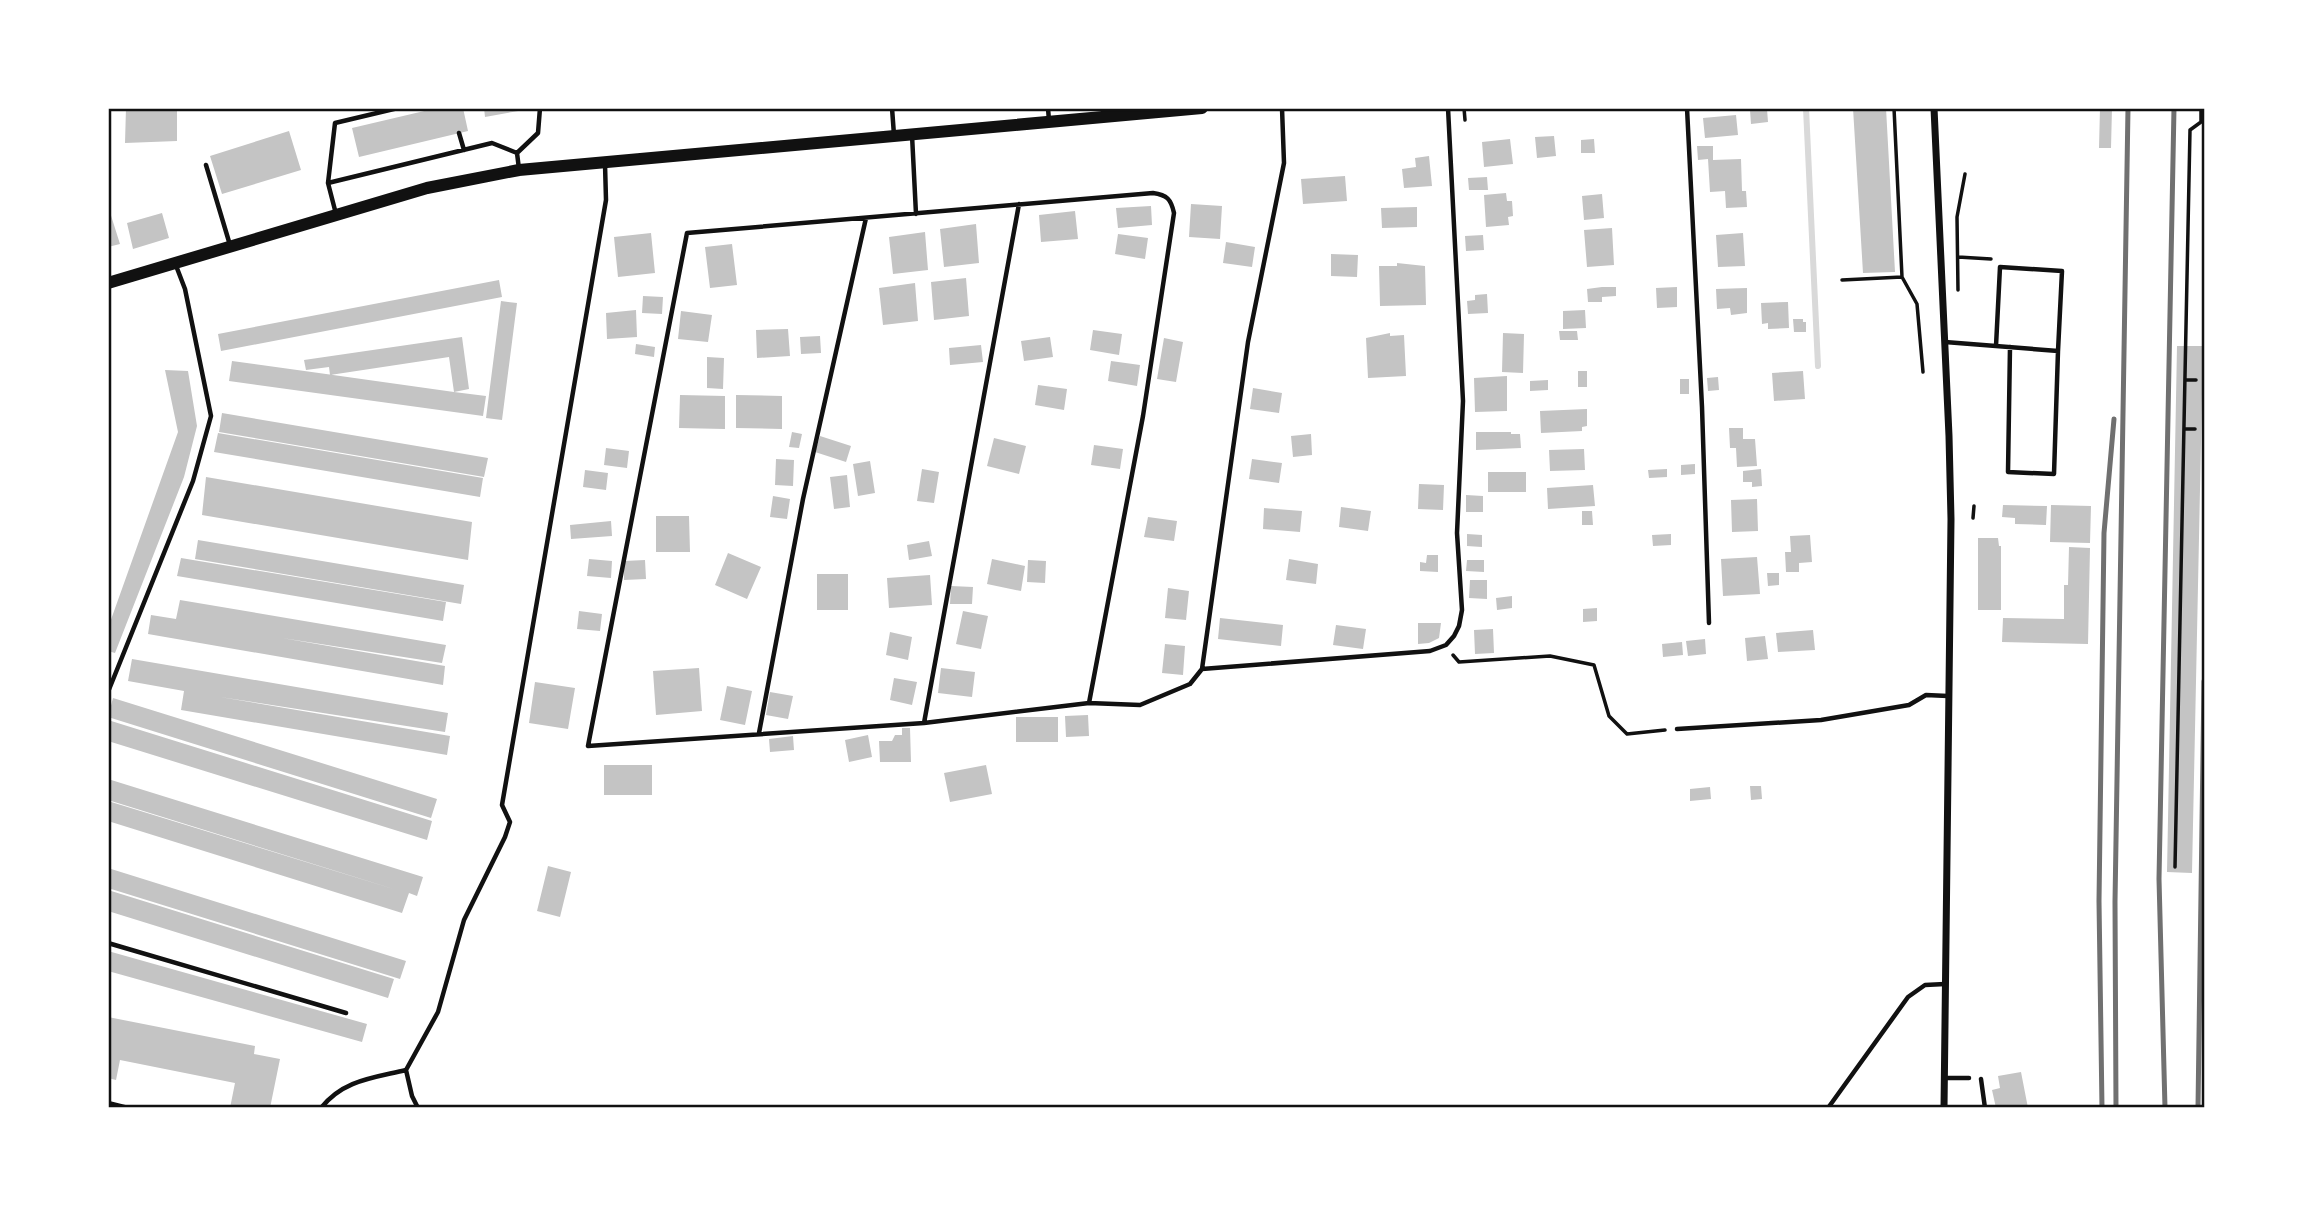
<svg xmlns="http://www.w3.org/2000/svg" width="2313" height="1216" font-family="Helvetica,sans-serif">
<rect width="100%" height="100%" fill="#fff"/>
<g fill="none" stroke-linecap="round" stroke-linejoin="round">
<path stroke="#d9d9d9" stroke-width="6" d="M1806 108 1818 366"/>
</g>
<path fill="#c4c4c4" d="M126 108H177V141L125 143Z
M437 108H463L468 131 359 157 352 128Z
M484 108H524V110L485 117Z
M1853 108H1886L1895 272 1863 273Z
M2100 108H2112L2111 148H2099Z
M1767 109 1768 122 1751 124 1750 110Z
M1736 115 1738 135 1705 138 1703 118Z
M289 131 301 170 222 194 210 156Z
M1554 136 1556 156 1537 158 1535 137Z
M1510 139 1513 164 1484 167 1482 142Z
M1594 139 1595 153H1581V140Z
M1697 146H1713V160L1741 159 1742 191H1746L1747 207 1726 208 1725 191 1710 192 1708 159 1698 160Z
M1429 156 1432 186 1404 188 1402 169 1416 167 1415 158Z
M1345 176 1347 201 1303 204 1301 179Z
M1487 177 1488 190H1469L1468 178Z
M1506 193 1507 201H1512L1513 216 1508 217 1509 225 1486 227 1484 195Z
M1602 194 1604 218 1584 220 1582 196Z
M1191 204 1222 206 1220 239 1189 237Z
M108 206 120 244 108 247Z
M1151 206 1152 225 1118 228 1116 208Z
M1417 207V227L1382 228 1381 208Z
M1075 211 1078 239 1041 242 1039 215Z
M162 213 169 238 133 249 127 223Z
M976 224 979 263 944 267 940 229Z
M1612 228 1614 265 1587 267 1584 230Z
M925 232 928 270 893 274 889 237Z
M651 233 655 273 618 277 614 237Z
M1743 233 1745 266 1718 267 1716 235Z
M1118 234 1148 238 1145 259 1115 254Z
M1483 235 1484 250 1466 251 1465 236Z
M1226 242 1255 247 1252 267 1223 263Z
M732 244 737 285 710 288 705 247Z
M1331 254 1358 255 1357 277 1331 276Z
M1397 263 1425 266 1426 305 1380 306 1379 266H1397Z
M966 278 969 316 934 320 931 282Z
M499 280 502 297 221 351 218 334Z
M915 283 918 321 883 325 879 288Z
M1602 287H1616V296L1602 297V302H1588L1587 289Z
M1677 287V307L1657 308 1656 288Z
M1747 288V313L1731 315 1730 308 1717 309 1716 289Z
M1487 294 1488 313 1468 314 1467 301 1475 300V295Z
M643 296 663 297 662 314 642 313Z
M501 301 517 303 502 420 486 418Z
M1788 302 1789 328 1768 329V323L1762 324 1761 303Z
M636 310 637 337 607 339 606 313Z
M1585 310 1586 328 1563 329V311Z
M681 311 712 315 708 342 678 339Z
M1793 319H1803V322H1806V332H1794Z
M788 329 790 356 757 358 756 330Z
M1093 330 1122 334 1119 355 1090 350Z
M1559 331H1577L1578 340H1560Z
M1390 333V336L1404 335 1406 376 1368 378 1366 338Z
M1503 333 1524 334 1523 373 1502 372Z
M820 336 821 353 801 354 800 337Z
M462 337 469 389 454 392 486 396 483 416 229 381 232 361 326 374 454 392 449 357 330 375 329 367 306 370 304 360Z
M1050 337 1053 357 1024 361 1021 341Z
M1164 338 1183 342 1176 382 1157 379Z
M636 344 655 347 654 357 635 354Z
M981 345 983 362 950 365 949 348Z
M2177 346H2203L2192 873 2167 872Z
M707 357 724 358 723 389 707 388Z
M1111 361 1140 365 1137 386 1108 381Z
M165 370 188 371 197 426 184 477 115 653 108 651V628L178 432Z
M1578 371H1587V387H1578Z
M1803 371 1805 399 1774 401 1772 373Z
M1507 376V411L1475 412 1474 378Z
M1718 377 1719 390 1708 391 1707 378Z
M1680 379H1689V394H1680Z
M1548 380V390L1530 391V381Z
M1038 385 1067 389 1064 410 1035 405Z
M1253 388 1282 393 1279 413 1250 409Z
M680 395 725 396V429L679 428Z
M736 395 782 396V429L736 428Z
M1587 409V426L1582 427V431L1541 433 1540 411Z
M222 413 488 458 484 477 219 432Z
M1729 428H1743V439H1755L1757 466 1737 467 1736 448H1730Z
M792 432 802 434 799 448 789 447Z
M1476 432H1511V434H1520L1521 448 1476 450Z
M218 433 483 478 480 497 214 452Z
M1311 434 1312 455 1293 457 1291 436Z
M820 436 851 446 846 462 815 452Z
M994 438 1026 446 1019 474 987 466Z
M1094 445 1123 449 1120 469 1091 465Z
M606 448 629 451 627 468 604 465Z
M1584 449 1585 470 1550 471 1549 450Z
M776 459 794 460 793 486 775 485Z
M1252 459 1282 463 1279 483 1249 479Z
M870 461 875 493 858 496 853 464Z
M1695 464V474L1681 475V465Z
M922 469 939 472 934 503 917 501Z
M1667 469V477L1649 478 1648 470Z
M1761 469 1762 486 1752 487V482H1743V471Z
M585 470 608 473 606 490 583 487Z
M1488 472H1526V492H1488Z
M847 475 850 507 834 509 830 477Z
M206 477 472 522 468 560 202 515Z
M1419 484 1444 485 1443 510 1418 509Z
M1593 485 1595 506 1548 509 1547 488Z
M1466 495 1483 496V512H1466Z
M773 496 790 499 787 519 770 517Z
M1757 499 1758 531 1732 532 1731 500Z
M2003 505 2047 506 2046 525 2015 524V518L2002 517Z
M2051 505 2091 506 2090 543 2050 542Z
M1341 507 1371 511 1368 531 1339 527Z
M1264 508 1302 511 1300 532 1263 529Z
M1582 511H1592L1593 525H1582Z
M656 516H689L690 552H656Z
M1148 517 1177 521 1174 541 1144 537Z
M611 521 612 536 571 539 570 525Z
M1467 534 1482 535V547L1467 546Z
M1671 534V545L1653 546 1652 535Z
M1810 535 1812 562 1799 563V572H1786L1785 552H1791L1790 536Z
M1978 538H1998L1999 546H2001V610H1978Z
M198 540 464 585 461 604 195 559Z
M929 541 932 556 909 560 907 545Z
M2069 547 2090 548 2088 644 2002 642 2003 618 2064 619V585H2068Z
M728 553 761 567 747 599 715 585Z
M1427 555H1438V572L1420 571V562L1426 563Z
M1757 557 1760 594 1723 596 1721 559Z
M181 558 446 602 443 621 177 576Z
M589 559 612 561 611 578 587 576Z
M992 559 1025 566 1021 591 987 584Z
M1289 559 1318 564 1316 584 1286 580Z
M645 560 646 579 624 580V561Z
M1028 560 1046 561 1045 583 1027 582Z
M1467 560H1484V572L1466 571Z
M1767 573H1779V585L1768 586Z
M817 574H848V610H817Z
M930 575 932 605 889 608 887 578Z
M1470 580H1487V599L1469 598Z
M951 586 973 587 972 604H950Z
M1168 588 1189 591 1186 620 1165 618Z
M1512 596V608L1497 610 1496 598Z
M180 600 446 645 442 663 282 638 445 666 443 685 148 634 151 615 176 619Z
M1597 608V621L1583 622V609Z
M579 611 602 614 600 631 577 629Z
M963 611 988 616 981 649 956 644Z
M1220 618 1283 625 1281 646 1218 639Z
M1418 623H1441L1439 638 1429 643 1418 644Z
M1336 625 1366 629 1363 649 1333 645Z
M1493 629 1494 653 1475 654 1474 630Z
M1813 630 1815 650 1778 652 1776 633Z
M890 632 912 637 908 660 886 655Z
M1765 636 1768 659 1747 661 1745 638Z
M1705 639 1706 654 1688 656 1686 641Z
M1682 642 1683 655 1663 657 1662 644Z
M1165 644 1185 646 1183 675 1162 673Z
M132 659 448 713 445 732 220 697 450 736 447 755 181 710 184 691 128 681Z
M699 668 702 711 656 715 653 671Z
M941 668 975 672 972 697 938 693Z
M894 678 917 682 912 705 890 700Z
M535 682 575 688 568 729 529 723Z
M727 686 752 691 745 725 720 720Z
M770 692 793 696 788 719 766 715Z
M113 698 437 799 431 818 108 717Z
M1088 715 1089 736 1066 737 1065 716Z
M1016 717H1058V742H1016Z
M108 720 432 821 427 840 108 741Z
M902 728H910L911 762H880L879 741H892L895 735H902Z
M868 735 872 757 849 762 845 740Z
M793 736 794 750 770 752 769 739Z
M604 765H652V795H604Z
M986 765 992 794 950 802 944 773Z
M108 779 423 877 417 896 409 893 402 913 108 821V801L400 891 108 800Z
M1750 786H1761L1762 799 1751 800Z
M1710 787 1711 799 1690 801V789Z
M548 866 571 872 560 917 537 911Z
M108 868 406 961 400 979 108 888Z
M108 890 394 979 388 998 108 911Z
M108 951 367 1024 362 1042 108 971Z
M108 1017 255 1046 254 1054 280 1059 270 1108H230L235 1083 120 1060 116 1080 108 1078Z
M2021 1072 2028 1108H1996L1992 1090 2000 1088 1998 1076Z"/>
<g fill="none" stroke-linecap="round" stroke-linejoin="round">
<path stroke="#111" stroke-width="3.5" d="M1464 108 1465 120
M1958 257 1991 259
M1902 277 1917 304 1923 372
M1842 280 1902 277 1894 108
M1958 290 1957 217 1965 174
M2185 380H2196
M2184 429H2195
M1973 518 1974 506
M1453 655 1459 662 1550 656 1594 665 1609 716 1627 734 1665 730
M2175 867 2190 130 2201 122V108"/>
<path stroke="#111" stroke-width="4.5" d="M892 108 894 135
M1048 108 1049 121
M1687 108 1702 407 1709 623
M459 133 464 150
M912 135 916 214
M517 153 538 133 540 108
M206 165 230 245
M328 183 335 123 398 108
M336 214 328 183 492 143 517 153 519 169
M1945 342 2058 351 2062 271 2000 267 1996 346
M2010 347 2008 472 2054 474 2058 351
M1202 669 1248 342 1284 163 1282 108
M108 692 193 481 211 416 185 289 175 263
M1089 703 1143 416 1174 213C1171 199 1167 195 1153 193L687 233 588 746 924 723 1089 703 1140 705 1190 684 1202 669 1430 651 1446 645 1454 636 1459 626 1462 610 1457 533 1463 401 1448 108
M924 723 1019 204
M1677 729 1821 720 1909 705 1926 695 1948 696
M759 733 803 499 866 218
M108 943 346 1013
M1945 1078H1969
M1981 1079 1985 1108
M108 1103 128 1108
M321 1108C343 1080 373 1078 406 1070
M418 1108 412 1096 406 1070 438 1012 464 920 505 837 510 822 502 805 606 200 605 164
M1828 1108 1908 997 1925 985 1945 984"/>
<path stroke="#111" stroke-width="7" d="M1934 108 1949 436 1951 519 1944 1108"/>
<path stroke="#111" stroke-width="12" d="M108 283 427 188 519 170 1202 108"/>
<path stroke="#707070" stroke-width="5" d="M2102 1108 2099 901 2104 533 2114 419
M2116 1108 2115 902 2128 108
M2165 1108 2159 879 2174 108
M2198 1108 2204 681"/>
</g>
<rect width="2313" height="1216" fill="none" stroke="#ffffff" stroke-width="220"/>
<rect x="110" y="110" width="2093" height="996" fill="none" stroke="#111" stroke-width="2.5"/>
</svg>
